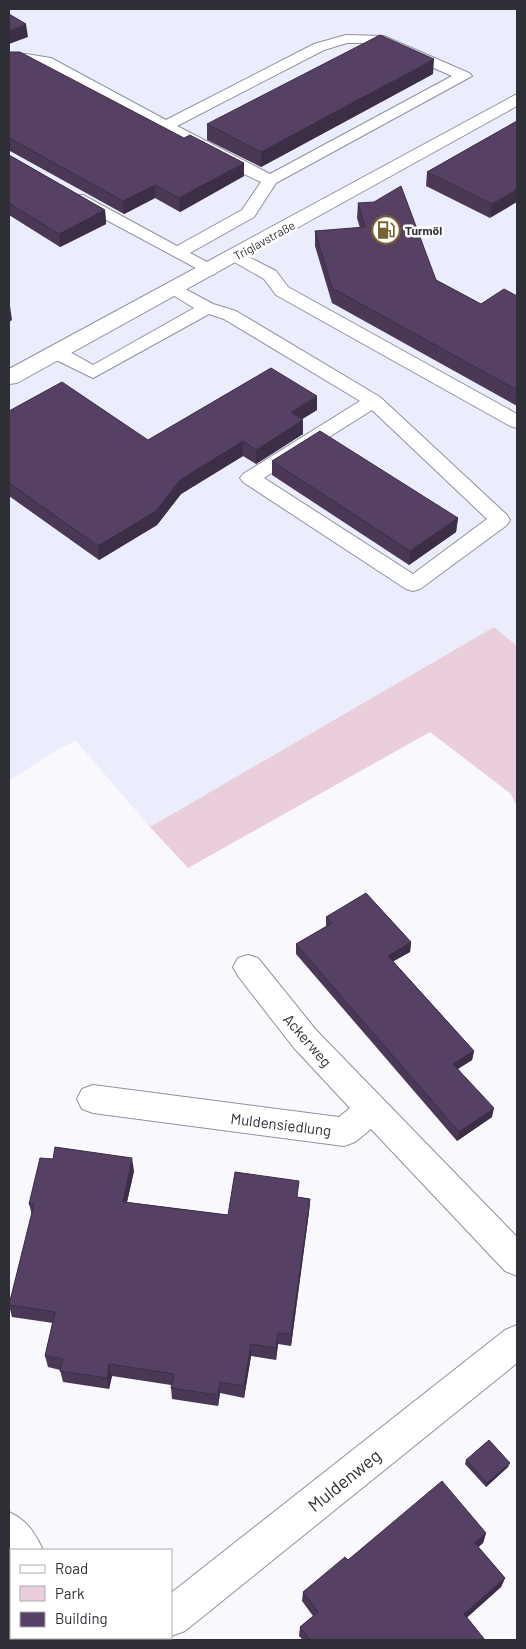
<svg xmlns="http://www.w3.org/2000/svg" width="526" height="1649" font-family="Barlow,sans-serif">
<rect width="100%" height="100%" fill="#f9f9fd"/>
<path fill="#ebedfc" d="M9 9H517V118L515 119 517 121V646L494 627 150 827 76 741 60 748 9 781Z"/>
<path fill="#eacedc" d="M494 627 517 646V807L511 794 430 732 188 868 150 827Z"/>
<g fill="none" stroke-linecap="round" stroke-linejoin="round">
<defs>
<path id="service" d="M346 35 384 36 469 73 472 76 276 183 254 217 190 253 215 266 218 270 215 274 209 275 71 201 69 198 71 195H83L177 246 242 210 261 182 225 165 42 65 26 62 9 64V56L26 54 51 58 166 120 314 44ZM347 43H377L452 76 270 174 177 126 324 50Z
M235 250 276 271 288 287 517 414V428L510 426 276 295 264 279 229 259 226 255 229 251Z
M174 283 213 304 236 311 380 397 507 515 510 520 507 525 420 589 413 591 406 589 243 482 240 478 243 474 360 401 224 319 209 314 93 378 50 357 47 353 50 349C64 346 80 358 93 365L194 308 168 292 165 288 168 284ZM372 410 487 519 413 574 264 478Z"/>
<path id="minor" d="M248 955 258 958 316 1030 517 1237V1276L505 1271 371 1129 355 1142 344 1146 93 1113 82 1109 77 1099 82 1089 93 1085 339 1117 350 1108 294 1048 238 976 233 967 238 958Z
M517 1325V1363L185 1631 171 1636V1593L505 1330Z
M9 1512C27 1520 35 1533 43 1550H11V1563L9 1561Z
M71 1638H110L111 1640H72Z
M125 1638H165L164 1640H124Z"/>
<path id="tertiary" d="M517 94V106L17 383 9 384V369Z"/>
</defs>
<use href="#service" stroke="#8e91a0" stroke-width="2"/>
<use href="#minor" stroke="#8e91a0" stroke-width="2"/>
<use href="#tertiary" stroke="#8e91a0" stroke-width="2"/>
<use href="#service" fill="#fff" fill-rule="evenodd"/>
<use href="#minor" fill="#fff" fill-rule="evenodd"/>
<use href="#tertiary" fill="#fff" fill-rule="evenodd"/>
</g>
<path fill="#4a3856" d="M9 52 244 176 180 212 155 198 124 214 10 151 9 152Z
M433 74 261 167 207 140V124Z
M517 121 490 218 426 186 427 172Z
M9 155 105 210 106 224 60 247 9 215Z
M358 203 436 280 481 304 517 296V406L332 303 315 246V231L360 228 357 218Z
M317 410 302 419 303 434 256 464 243 456 181 494 157 525 99 560 9 496V411L148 440Z
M272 461 458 518 456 532 409 565 272 475Z
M326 917 411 942 410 952 393 961 474 1051 472 1060 458 1069 492 1117 457 1141 296 954V944L326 927Z
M134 1171 127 1202 228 1215 298 1197 310 1199 309 1212 291 1346 278 1344 276 1360 251 1356 244 1398 220 1393 218 1406 172 1399 171 1388V1385L112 1376 109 1389 63 1382 60 1370 48 1367 45 1356 53 1323 12 1317 9 1305 32 1215 29 1204Z
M466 1460 508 1467 486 1487 465 1464Z
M486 1533 483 1543 478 1547 505 1578 501 1587 467 1617 485 1640H303L299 1636 300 1627 313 1616 302 1601 303 1592 348 1560Z"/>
<path fill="#3c2e46" d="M26 24 28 37 9 44V31Z
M434 59 433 74 261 167V152Z
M244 163V176L180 212 179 198Z
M155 185V198L124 214 123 201Z
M517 189V202L490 218 492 204Z
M105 210 106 224 60 247 59 234Z
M10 306 12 320 9 322V307Z
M317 396V410L291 426V412Z
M303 420V434L256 464V450Z
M243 441V456L181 494 157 525 99 560 98 546 180 480Z
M458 518 456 532 409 565 410 551Z
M411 942 410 952 387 965 388 956Z
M474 1051 472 1060 451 1073 453 1064Z
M494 1108 492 1117 457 1141 459 1132Z
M132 1158 134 1171 124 1215 123 1202Z
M310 1199 309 1212 291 1346V1334Z
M278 1333V1344L276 1360V1348Z
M251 1344V1356L244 1398V1386Z
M109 1364 112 1376 109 1389 107 1378Z
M220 1382V1393L218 1406V1395Z
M510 1463 508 1467 486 1487 487 1483Z
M486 1533 483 1543 472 1553 475 1543Z
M505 1578 501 1587 461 1623 464 1614Z"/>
<path fill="#564164" stroke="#3c2e46" d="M9 14 26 24 9 31Z
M380 35 434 59 261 152 207 124Z
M9 52H20L184 138 190 135 244 163 179 198 155 185 123 201 9 138Z
M517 121V189L492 204 427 172Z
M9 155 105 210 59 234 9 203Z
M401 186 436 280 481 304 504 289 517 296V390L332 288 315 231 365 227 358 203 374 202Z
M271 368 317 396 291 412 303 420 256 450 243 441 180 480 156 511 98 546 9 483V411L62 382 148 440Z
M320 431 458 518 410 551 272 461Z
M366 893 411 942 388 956 474 1051 453 1064 494 1108 459 1132 296 944 332 923 326 917Z
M55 1147 132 1158 123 1202 228 1215 235 1172 299 1181 297 1197 310 1199 291 1334 278 1333 276 1348 251 1344 244 1386 220 1382 218 1395 171 1388 174 1374 109 1364 107 1378 60 1371 63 1359 45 1356 55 1312 9 1305 34 1204H29L40 1158 53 1159Z
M489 1440 510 1463 487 1483 466 1460Z
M442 1481 486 1533 475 1543 505 1578 464 1614 485 1640H310L300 1627 318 1612 303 1592 345 1557 348 1560Z"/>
<defs>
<symbol id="fuel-ring" viewBox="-11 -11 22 22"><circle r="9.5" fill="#fff" stroke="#776332" stroke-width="1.5"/><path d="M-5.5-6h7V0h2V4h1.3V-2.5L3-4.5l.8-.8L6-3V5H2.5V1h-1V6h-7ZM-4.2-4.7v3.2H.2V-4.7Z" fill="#776332"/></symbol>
</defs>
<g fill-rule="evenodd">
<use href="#fuel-ring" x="370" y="214" width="32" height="32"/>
</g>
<g text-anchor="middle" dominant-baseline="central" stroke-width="5" stroke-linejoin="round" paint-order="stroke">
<g font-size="12" font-weight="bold" fill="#2f3037" stroke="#fff" text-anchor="start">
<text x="405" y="230">Turmöl</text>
</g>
<g font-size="12" fill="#2f3037" stroke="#fff">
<text transform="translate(264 240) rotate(-29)">Triglavstraße</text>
</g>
<g font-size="15" fill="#2f3037" stroke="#fff">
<text transform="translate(308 1040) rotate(49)">Ackerweg</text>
<text transform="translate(281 1124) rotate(7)">Muldensiedlung</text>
</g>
<g font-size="18" fill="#2f3037" stroke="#fff">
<text transform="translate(344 1480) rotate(-39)">Muldenweg</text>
</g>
</g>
<rect width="526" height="1649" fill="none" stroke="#2f3037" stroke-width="20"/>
<rect x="10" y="1549" width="162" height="90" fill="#ffffff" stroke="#acacaf"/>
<rect x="20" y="1565" width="25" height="8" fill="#ffffff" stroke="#acacaf"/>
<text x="55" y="1574" font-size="15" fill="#2f3037">Road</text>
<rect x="20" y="1586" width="25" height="15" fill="#eacedc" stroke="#acacaf"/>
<text x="55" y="1599" font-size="15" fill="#2f3037">Park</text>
<rect x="20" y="1612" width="25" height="15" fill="#564164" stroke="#acacaf"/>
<text x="55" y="1624" font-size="15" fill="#2f3037">Building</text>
</svg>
